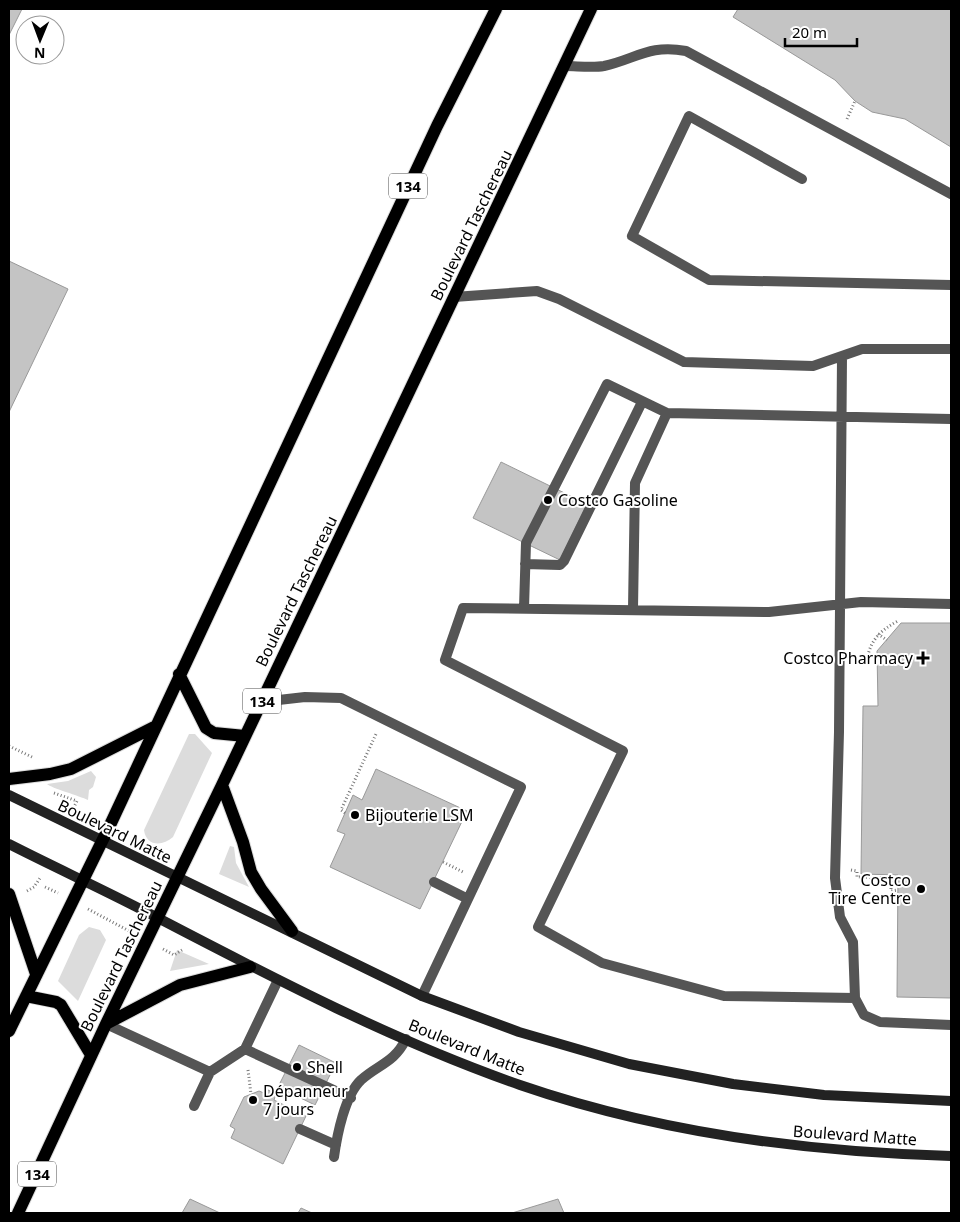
<svg xmlns="http://www.w3.org/2000/svg" width="960" height="1222" font-family="'Noto Sans',sans-serif">
<rect width="100%" height="100%" fill="#fff"/>
<path fill="#dcdcdc" d="M189 734H195L212 753 173 837C162 847 146 846 144 830Z
M91 771 96 777 93 787 89 790 88 800C80 796 51 788 47 784L68 781Z
M230 846 234 847 236 863 249 887 219 874Z
M89 927 100 930 106 940 78 1001 58 981 79 935Z
M177 950 209 964 170 971Z"/>
<path fill="#c4c4c4" stroke="#999" d="M9 9H22L9 35Z
M738 9H951V147L905 119 872 112 855 101 835 80 733 17Z
M9 261 68 289 9 412Z
M501 462 587 504 560 560 473 518Z
M901 623H951V998L897 997 898 875 861 874 863 706H878L877 651Z
M376 769 467 811 420 909 330 867 345 834 337 831 353 795 362 800Z
M299 1045 336 1063 315 1105 278 1087Z
M266 1089 276 1094 274 1100 306 1116 283 1164 231 1138 235 1129 230 1126 244 1097 259 1091 264 1093Z
M190 1199 220 1213H182Z
M558 1199 564 1213H512Z
M301 1208 312 1213H298Z"/>
<g fill="none" stroke-linecap="round" stroke-linejoin="round">
<defs>
<path id="primary" d="M179 674 206 728 214 733 245 736
M9 779 50 774 71 769 154 727
M222 785 243 842 251 872 261 889 292 931
M9 894 36 974
M26 996 56 1002 61 1005 91 1055
M106 1024 180 985 250 967
M9 1031 111 823 437 126 496 9
M18 1213 106 1024 222 785 591 9"/>
</defs>
<use href="#primary" stroke="#dbdbdb" stroke-width="14"/>
<path stroke="#777" stroke-width="3" stroke-dasharray="1 2.5" stroke-linecap="butt" d="M847 119 855 101
M878 634 887 640
M867 659C871 639 881 630 898 621
M9 746 32 757
M54 793 77 801 74 807
M345 813 341 810 376 734
M443 862 463 872
M851 870 857 871V877L891 878V891L898 890
M45 887 58 893
M27 891 34 887 40 878
M88 909 131 932
M163 949 174 955 182 950
M248 1070 251 1094"/>
<path stroke="#555" stroke-width="10" d="M565 66C577 66 592 68 604 66 636 59 649 44 686 51L951 194
M802 179 689 116 632 236 709 280 951 285
M454 297 537 291 559 299 684 362 813 366 862 349H951
M842 357 839 732 835 878 840 917 853 942 855 998 864 1015 880 1022 951 1025
M525 564 560 565 564 561 642 402
M524 608 526 543 607 384 667 413
M633 609 635 483 667 413 951 419
M261 702 305 697 341 698 521 787 422 996
M434 882 468 899
M855 998 724 996 602 963 538 927 623 751 445 660 463 608 769 612 861 602 951 604
M106 1024 210 1072 245 1049 278 980
M245 1049 351 1098
M194 1106 210 1072
M300 1129 336 1145
M334 1157C337 1135 345 1095 361 1080 379 1064 394 1063 406 1039"/>
<path stroke="#222" stroke-width="10" d="M9 795 422 996 519 1032 629 1064 733 1084 824 1095 951 1101
M9 844C58 869 109 892 158 918 275 979 394 1041 520 1085 659 1133 805 1152 951 1156"/>
<use href="#primary" stroke="#000" stroke-width="12"/>
</g>
<g fill="#000" stroke="#fff" stroke-width="2">
<circle cx="548" cy="500" r="5"/>
<path d="M920.5 650.5h5v5h5v5h-5v5h-5v-5h-5v-5h5z"/>
<circle cx="355" cy="815" r="5"/>
<circle cx="921" cy="889" r="5"/>
<circle cx="297" cy="1067" r="5"/>
<circle cx="253" cy="1100" r="5"/>
</g>
<g text-anchor="middle" dominant-baseline="central" stroke-width="4" stroke-linejoin="round" paint-order="stroke">
<g fill="#fff" stroke="#4c4c4c" stroke-width="1">
<rect x="389" y="173.5" width="38" height="25" rx="4"/>
<rect x="243" y="688.5" width="38" height="25" rx="4"/>
<rect x="18" y="1161.5" width="38" height="25" rx="4"/>
</g>
<g font-size="15" font-weight="bold" fill="#000">
<text x="408" y="186">134</text>
<text x="262" y="701">134</text>
<text x="37" y="1174">134</text>
</g>
<g font-size="16" fill="#000" stroke="#fff">
<text transform="translate(471 225) rotate(-64)">Boulevard Taschereau</text>
<text transform="translate(296 591) rotate(-64)">Boulevard Taschereau</text>
<text transform="translate(115 831) rotate(26)">Boulevard Matte</text>
<text transform="translate(121 956) rotate(-64)">Boulevard Taschereau</text>
<text transform="translate(467 1047) rotate(22)">Boulevard Matte</text>
<text transform="translate(855 1135) rotate(4)">Boulevard Matte</text>
</g>
<g font-size="16" fill="#000" stroke="#fff" text-anchor="start">
<text x="558" y="500">Costco Gasoline</text>
<text x="913" y="658" text-anchor="end">Costco Pharmacy</text>
<text x="365" y="815">Bijouterie LSM</text>
<text x="911" y="880" text-anchor="end">Costco<tspan x="911" dy="18">Tire Centre</tspan></text>
<text x="307" y="1067">Shell</text>
<text x="263" y="1091">Dépanneur<tspan x="263" dy="18">7 jours</tspan></text>
</g>
</g>
<rect width="960" height="1222" fill="none" stroke="#000000" stroke-width="20"/>
<g transform="translate(40 40) rotate(181)"><circle r="24" fill="#ffffff" stroke="#999999"/>
<path d="M0-4L9 19L0 12L-9 19Z" fill="#000000"/>
<text y="-8" font-size="14" font-weight="bold" text-anchor="middle" fill="#000000">N</text>
</g>
<path d="M785 38v8h72v-8" fill="none" stroke="#000000" stroke-width="2.5"/>
<text x="792" y="38" font-size="15" fill="#000000" stroke="#ffffff" stroke-width="4" paint-order="stroke">20 m</text>
</svg>
